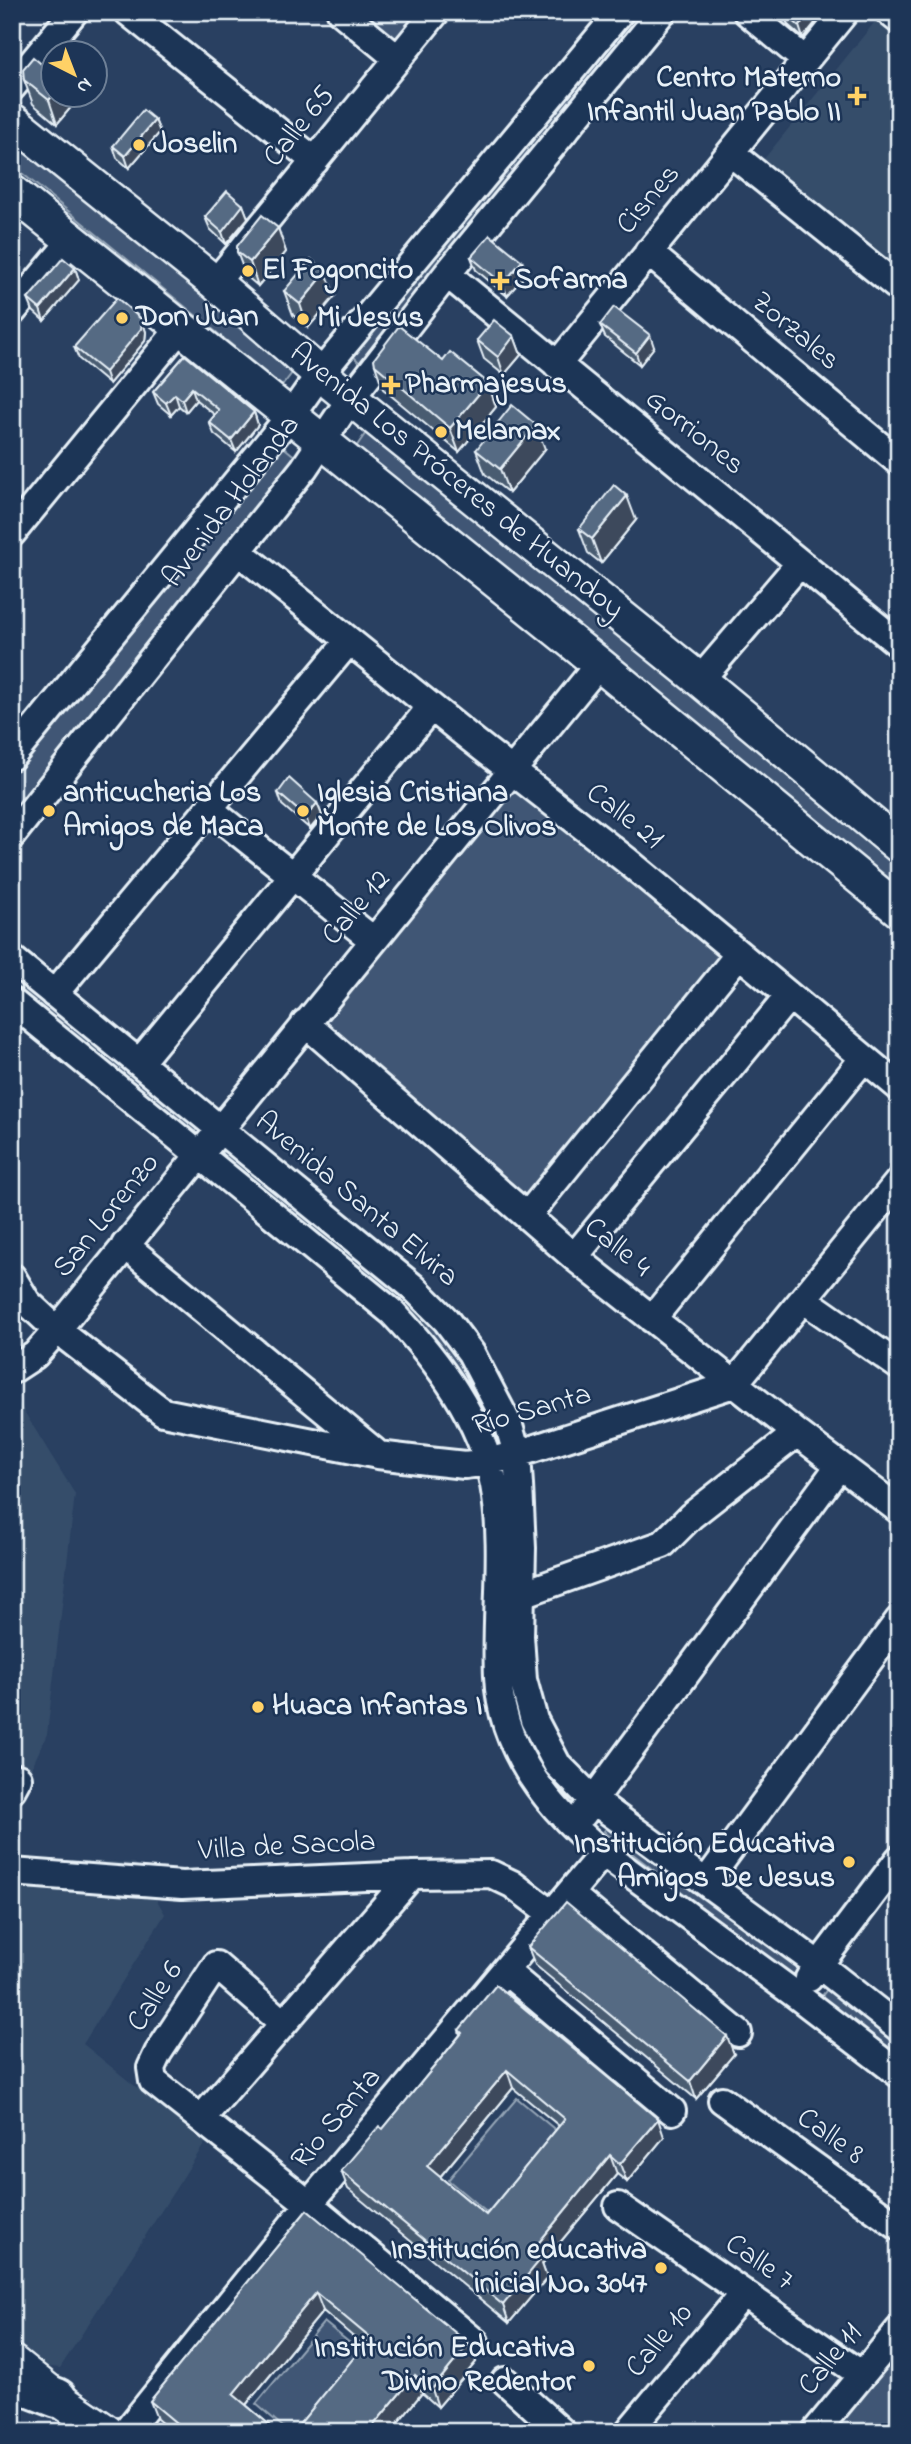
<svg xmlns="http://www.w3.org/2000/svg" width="911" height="2444" font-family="'Indie Flower',sans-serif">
<rect width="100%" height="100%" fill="#294061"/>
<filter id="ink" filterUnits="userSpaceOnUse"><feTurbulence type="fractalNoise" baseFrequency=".0143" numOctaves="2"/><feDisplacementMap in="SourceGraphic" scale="14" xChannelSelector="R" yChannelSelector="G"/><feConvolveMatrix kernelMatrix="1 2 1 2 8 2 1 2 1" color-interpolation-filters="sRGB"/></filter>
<g filter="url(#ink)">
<path fill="#364d6b" d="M878 18 899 34V246L888 259 764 159Z
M12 1392 75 1494 47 1734 12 1810Z
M12 1857 135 1863 165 1914 83 2044 205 2143 60 2368 12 2362Z"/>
<path fill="#415774" stroke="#94a4b6" stroke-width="2" d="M349 12H426L396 50Z
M633 12H658L365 368 351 354Z
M12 131 299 364 282 386 12 165Z
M372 424 899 851V891L356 447Z
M281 445 303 463 12 819V774Z
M514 779 731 956 530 1207 315 1027Z
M12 968 200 1124 193 1134 190 1133 12 989Z
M229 1145 399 1283 469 1362 500 1437 498 1440 492 1441 464 1379 443 1352 218 1157Z
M610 1824 807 1968 796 1980 607 1834 604 1831Z
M828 1988 899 2037V2058L824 2001 822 1996Z
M517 2098 559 2133 491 2216 448 2180Z
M324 2322 367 2357 304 2432H289L256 2404Z
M899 2344V2432H827Z"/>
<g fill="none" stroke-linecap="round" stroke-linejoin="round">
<defs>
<path id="minor" d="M128 12 315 161
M341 12 398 59
M747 12 805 60
M889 12 899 20
M12 87 74 12
M731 153 899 288
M648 252 899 462
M447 274 899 644
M215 283 436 12
M12 312 72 240
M557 365 845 12
M12 533 181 327
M239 552 470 738 626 860 899 1087
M700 680 800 563
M12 756 291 415 320 374 620 12
M209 809 373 940
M12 835 304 468 351 398 447 274 662 12
M12 959 413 1287 446 1320 471 1353 509 1426 517 1454 519 1485 522 1548 520 1636 523 1680 534 1720 557 1764 593 1800 819 1965 899 2028
M54 994 349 641
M12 1002 393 1313C438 1361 481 1418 494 1485 506 1548 495 1612 498 1676 501 1750 548 1808 603 1853L796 1995 899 2074
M305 1023 574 1257 797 1433 899 1510
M139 1063 431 707
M527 1216 739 954
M125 1245 374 1451
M574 1257 789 996
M12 1277 27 1302 57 1330 163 1412 378 1455 428 1461 465 1465 488 1462 517 1454 734 1384 899 1181
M803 1299 899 1366
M652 1319 864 1058
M12 1370 35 1355 57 1330 599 664
M522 1594 663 1544 691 1516 797 1433
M12 1789 18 1778
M583 1814 839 1466
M12 1872 182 1885 412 1875 491 1874 512 1884 553 1915
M706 1882 899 1620
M570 1894 738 2033
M505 1971 672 2111
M809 1978 899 1859
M283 2023 216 1965 158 2053 151 2068 153 2081 309 2204 475 2342
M722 2100 899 2227
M201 2119 412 1875
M618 2206 862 2375
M505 2381 562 2432
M126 2432 309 2204 603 1853
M628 2432 744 2293
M815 2432 899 2330"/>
<path id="major" d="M12 120 215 283 320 374 700 680 899 846
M12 192 599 664 899 910
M12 2362 57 2398 107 2432"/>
<path id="highway" d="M12 2381 57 2398"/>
</defs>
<use href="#minor" stroke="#e8f1f8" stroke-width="32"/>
<use href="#major" stroke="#e8f1f8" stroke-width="38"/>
<use href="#highway" stroke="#e8f1f8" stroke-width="44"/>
<use href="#minor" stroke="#1d3557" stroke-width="26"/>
<use href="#major" stroke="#1d3557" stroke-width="33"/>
<use href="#highway" stroke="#1d3557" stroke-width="38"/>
</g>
<path fill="#495b71" stroke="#e8f1f8" stroke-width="2" fill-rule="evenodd" d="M824 12 803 38 788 25 783 13Z
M24 80 52 94H68L72 106 57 124 33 104Z
M155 120 160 132 129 168 117 158 113 146Z
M243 205 248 218 226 244 210 229 205 217Z
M278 228 286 252 258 286 246 276 237 252Z
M471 257 522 261 527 273 507 296 476 270Z
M75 268 79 280 44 321 33 311 28 299Z
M284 291 335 296 308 328 293 315Z
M142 320 146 332 145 341 109 384 79 359 74 347Z
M600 325 654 347 640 365 605 337Z
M514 336 521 355 504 375 484 359 477 340Z
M185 355 254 412 258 425 236 452 214 434 209 422 215 415 196 400 186 412 179 406 171 415 158 404 153 392Z
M443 361 488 383 496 407 459 452 383 389 375 365Z
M545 449 509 493 485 474 476 450Z
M636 520 601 563 588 553 579 529Z
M278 793 317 803 322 815 310 829 282 805Z
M528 1947 734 2054 696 2099 535 1965Z
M459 2030 664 2137 627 2182 617 2174 542 2264 547 2278 509 2323 348 2189 341 2171 383 2129 460 2035ZM513 2088 559 2126 486 2215 440 2177Z
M307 2210 476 2362 438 2407 422 2393 390 2432H293L364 2346 323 2311 246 2405 278 2432H172L157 2419 150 2401Z"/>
<path fill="#3c4a5c" stroke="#e8f1f8" stroke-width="2" d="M810 12H824L803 38 799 26Z
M54 94H68L72 106 57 124 49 100Z
M155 120 160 132 129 168 125 156Z
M243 205 248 218 226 244 222 232Z
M278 228 286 252 258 286 250 262Z
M522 261 527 273 507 296 503 284Z
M75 268 79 280 44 321 40 309Z
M326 272 335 296 308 328 300 304Z
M142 320 146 332 145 341 109 384 105 372Z
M650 335 654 347 640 365 636 353Z
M514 336 521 355 504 375 498 357Z
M488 383 496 407 459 452 450 428Z
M192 388 196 400 186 412 182 400Z
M175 394 179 406 171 415 166 403Z
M254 412 258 425 236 452 231 440Z
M536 425 545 449 509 493 500 469Z
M627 496 636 520 601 563 592 539Z
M317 803 322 815 310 829 306 817Z
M727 2036 734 2054 696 2099 690 2081Z
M507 2070 513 2088 434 2184 427 2166Z
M658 2119 664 2137 627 2182 620 2164Z
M610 2155 617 2174 542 2264 547 2278 509 2323 503 2305 531 2252Z
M316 2293 323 2311 240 2412 233 2394Z
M469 2344 476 2362 438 2407 432 2389Z
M415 2375 422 2393 390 2432H368Z"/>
<path fill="#556a83" stroke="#e8f1f8" stroke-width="2" fill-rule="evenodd" d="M783 12H810L799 26Z
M33 57 52 73V94H54L49 100 24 80 23 69Z
M143 110 155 120 125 156 113 146Z
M227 191 243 205 222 232 205 217Z
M262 215 278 228 250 262 237 252V246Z
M490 235 522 261 503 284 471 257Z
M63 258 75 268 40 309 28 299Z
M311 259 326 272 300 304 284 291Z
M117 298 142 320 141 329 105 372 74 347Z
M614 307 650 335 636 353 600 325Z
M494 320 514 336 498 357 477 340Z
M399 326 443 361 450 352 488 383 450 428 375 365 374 359Z
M185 355 254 412 231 440 209 422 219 410 192 388 182 400 175 394 166 403 153 392Z
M512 405 536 425 500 469 476 450Z
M614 485 627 496 592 539 579 529Z
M289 778 317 803 306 817 278 793Z
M566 1902 727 2036 690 2081 528 1947Z
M496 1985 658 2119 620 2164 610 2155 531 2252 540 2260 503 2305 341 2171 379 2126 383 2129 462 2033 459 2030ZM507 2070 565 2119 486 2215 427 2166Z
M307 2210 469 2344 432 2389 415 2375 368 2432H293L370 2338 316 2293 233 2394 278 2432H187L150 2401Z"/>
</g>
<g fill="#ffd166" stroke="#1d3557" stroke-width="2.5">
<path d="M853.5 85.5h7v7h7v7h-7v7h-7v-7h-7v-7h7z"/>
<circle cx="139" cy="145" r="7"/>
<circle cx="248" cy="271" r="7"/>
<path d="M496.5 270.5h7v7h7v7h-7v7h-7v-7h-7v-7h7z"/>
<circle cx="122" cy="318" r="7"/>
<circle cx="303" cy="319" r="7"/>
<path d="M387.5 374.5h7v7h7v7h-7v7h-7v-7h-7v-7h7z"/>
<circle cx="441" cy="432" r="7"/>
<circle cx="49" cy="811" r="7"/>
<circle cx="303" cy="811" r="7"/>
<circle cx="258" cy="1707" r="7"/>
<circle cx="849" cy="1862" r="7"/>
<circle cx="661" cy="2268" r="7"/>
<circle cx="589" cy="2366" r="7"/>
</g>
<g text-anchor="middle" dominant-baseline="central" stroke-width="5" stroke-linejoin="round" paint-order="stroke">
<g font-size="30" font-weight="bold" fill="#e8f1f8" stroke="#1d3557" text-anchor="start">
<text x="841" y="79" text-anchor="end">Centro Materno<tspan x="841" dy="34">Infantil Juan Pablo II</tspan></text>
<text x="153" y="145">Joselin</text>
<text x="262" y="271">El Fogoncito</text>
<text x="514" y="281">Sofarma</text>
<text x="136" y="318">Don Juan</text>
<text x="317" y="319">Mi Jesus</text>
<text x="405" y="385">Pharmajesus</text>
<text x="455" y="432">Melamax</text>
<text x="63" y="794">anticucheria Los<tspan x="63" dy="34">Amigos de Maca</tspan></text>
<text x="317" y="794">Iglesia Cristiana<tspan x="317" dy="34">Monte de Los Olivos</tspan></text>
<text x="272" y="1707">Huaca Infantas I</text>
<text x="835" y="1845" text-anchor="end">Institución Educativa<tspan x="835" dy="34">Amigos De Jesus</tspan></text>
<text x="647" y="2251" text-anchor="end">Institución educativa<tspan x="647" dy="34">inicial No. 3047</tspan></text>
<text x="575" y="2349" text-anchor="end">Institución Educativa<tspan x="575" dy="34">Divino Redentor</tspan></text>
</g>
<g font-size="30" fill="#e8f1f8" stroke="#1d3557">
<text transform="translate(300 127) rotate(-51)">Calle 65</text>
<text transform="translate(649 200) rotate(-50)">Cisnes</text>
<text transform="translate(795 332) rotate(40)">Zorzales</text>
<text transform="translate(694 433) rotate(39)">Gorriones</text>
<text transform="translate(456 482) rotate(39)">Avenida Los Próceres de Huandoy</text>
<text transform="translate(232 502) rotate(-53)">Avenida Holanda</text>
<text transform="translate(624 817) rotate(38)">Calle 21</text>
<text transform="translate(357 908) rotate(-50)">Calle 12</text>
<text transform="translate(356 1200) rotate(40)">Avenida Santa Elvira</text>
<text transform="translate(107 1216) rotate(-51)">San Lorenzo</text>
<text transform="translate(617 1248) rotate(39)">Calle 4</text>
<text transform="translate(532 1411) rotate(-16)">Río Santa</text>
<text transform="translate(287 1847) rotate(-3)">Villa de Sacola</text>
<text transform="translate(156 1997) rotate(-57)">Calle 6</text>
<text transform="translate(337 2119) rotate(-50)">Rio Santa</text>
<text transform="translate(830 2137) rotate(36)">Calle 8</text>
<text transform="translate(759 2263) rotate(35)">Calle 7</text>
<text transform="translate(660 2341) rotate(-50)">Calle 10</text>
<text transform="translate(831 2360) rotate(-51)">Calle 11</text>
</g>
</g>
<rect width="911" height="2444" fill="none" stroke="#1d3557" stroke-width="42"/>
<rect x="21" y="21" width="869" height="2402" fill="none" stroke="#e8f1f8" stroke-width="2.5" filter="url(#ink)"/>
<g transform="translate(74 74) rotate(138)"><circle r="33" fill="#1d3557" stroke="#6e8097" stroke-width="2"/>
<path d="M0-5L12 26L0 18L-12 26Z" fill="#ffd166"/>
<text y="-10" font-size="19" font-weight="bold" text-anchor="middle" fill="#e8f1f8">N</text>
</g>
</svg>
